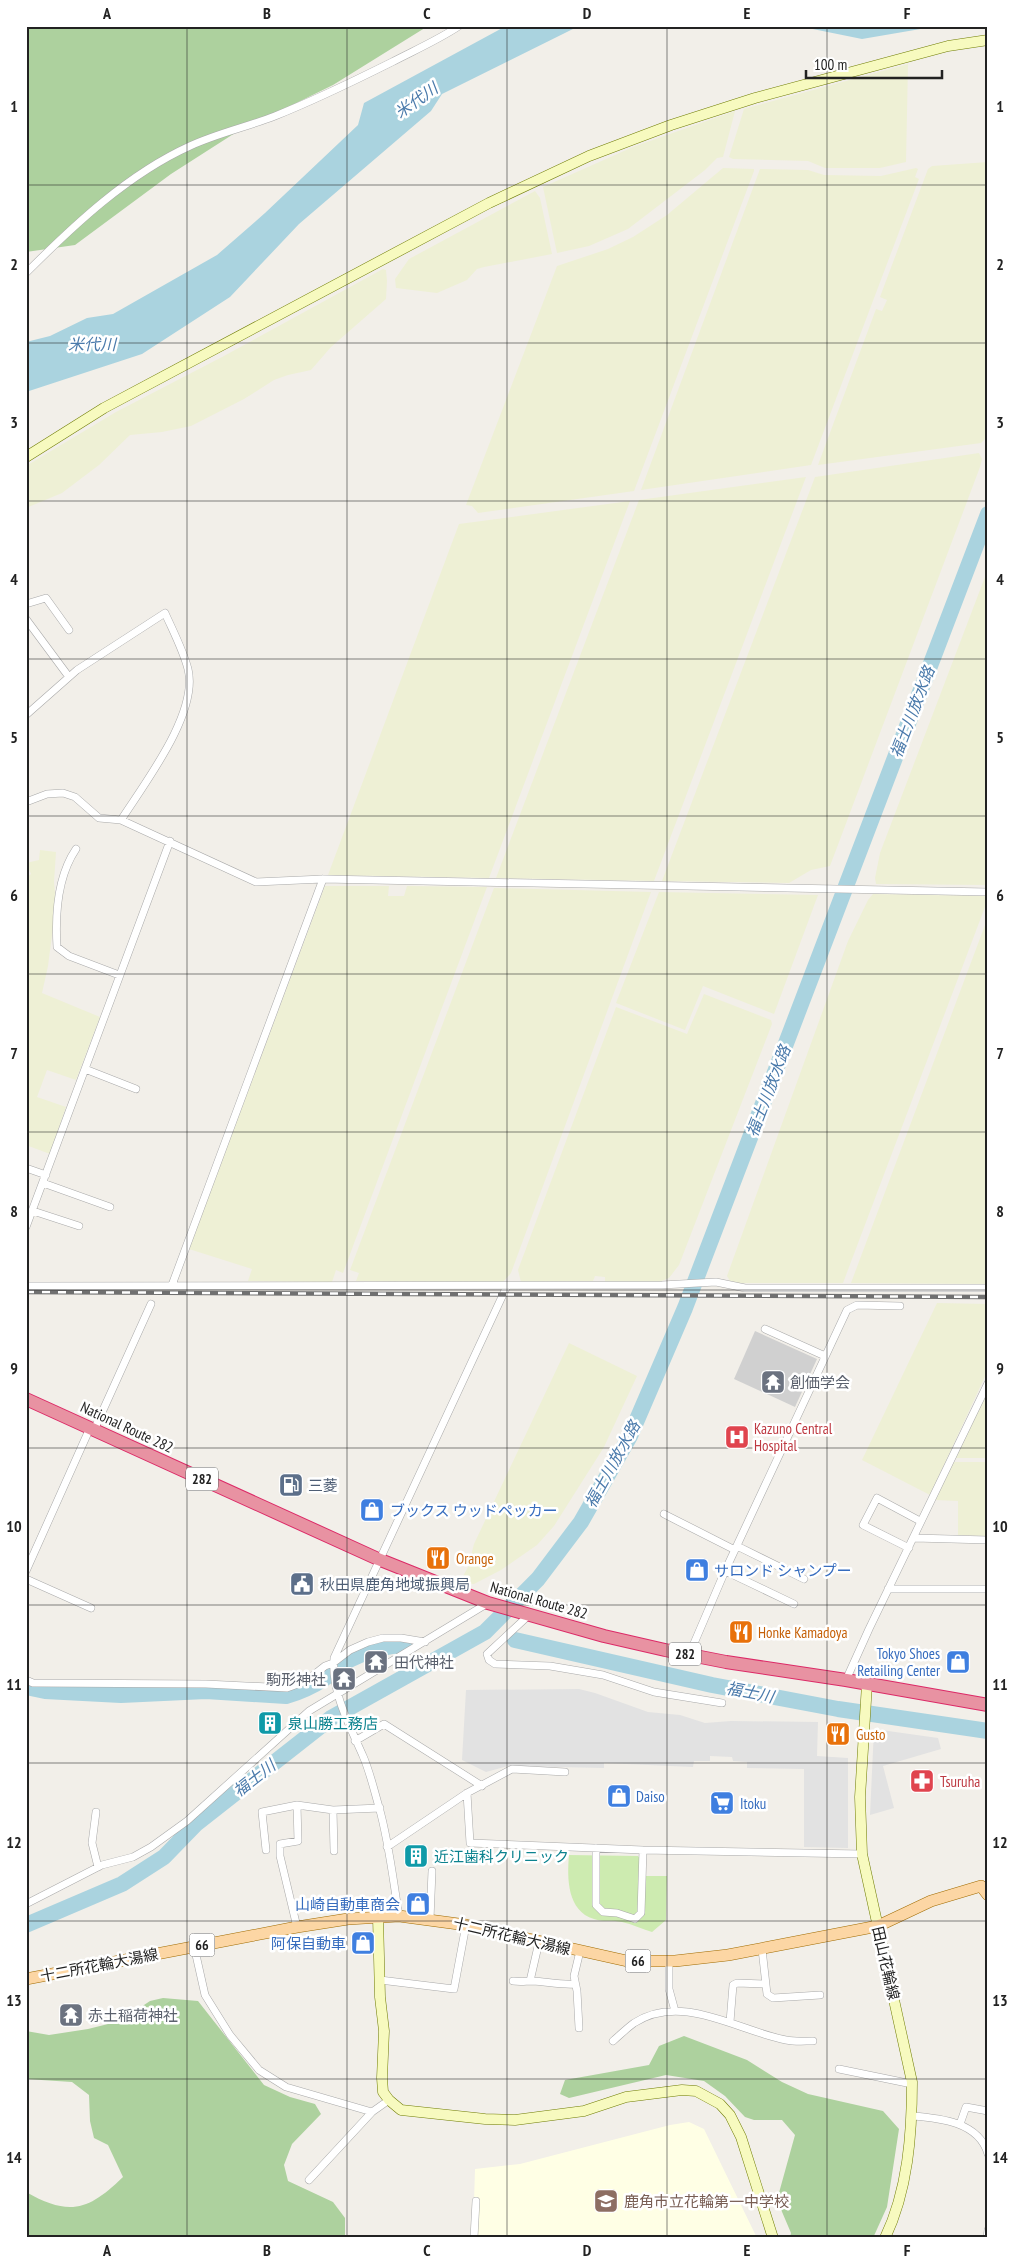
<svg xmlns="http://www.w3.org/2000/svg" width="1014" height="2264" font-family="'PT Sans Narrow','Noto Sans JP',sans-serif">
<rect width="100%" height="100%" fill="#f2efe9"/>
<path fill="#ffffe5" d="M689 2122 704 2129 757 2238H473L475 2169 520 2164 670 2125Z"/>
<path fill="#d0d0d0" d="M755 1331 817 1359 795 1407 734 1379Z"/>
<path fill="#eef0d5" d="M908 64 906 162 880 168H825L808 161 733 159 729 157 744 109Z
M735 111 723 157 717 158 705 170 628 229 589 246 557 253 543 187 633 147Z
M988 162V436L981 443 818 465 876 309 882 311 887 300 880 297 928 169 932 166Z
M723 168 754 169V171L634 491 478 513 472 506 466 505 557 266 608 249 633 237 667 215Z
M916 168 918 169 915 177 919 179 811 465 641 490 760 169 808 170 824 175 881 176Z
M535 191 540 198 552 254 484 267 477 269 467 280 437 293 396 288 395 279 409 259Z
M383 269 386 270 387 281 386 299 331 347 311 370 288 375 274 380 244 399 191 426 162 432 130 435 99 465 62 493 26 508V466L116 412 222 357Z
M979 453 982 459 980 467 830 866 811 870 789 883 662 881 815 477Z
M806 477 654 881 496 878 639 500Z
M630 501 489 878 328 875 459 524Z
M988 569V885L876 884 875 878 880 853Z
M40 850 56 852 54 882 56 904 48 966 42 993 100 1017 76 1080 47 1070 37 1097 66 1107 50 1154 26 1145V878L31 874 26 863 39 860Z
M325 886H389L388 896H404L407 886 487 887 343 1273 336 1270 332 1282 248 1281 252 1269 189 1249Z
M494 888 651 892 511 1273 503 1282 356 1281 359 1273 350 1270Z
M659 892 818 895 774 1014 703 986 685 1030 616 1003Z
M873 894 988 896V899L843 1283H738L730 1281 727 1276 848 941 868 900Z
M988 917V1284L851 1283Z
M704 994 771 1020 772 1024 679 1265 669 1278 659 1282H605V1277L595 1276 593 1281 521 1282 518 1270 616 1007 687 1034Z
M937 1303 988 1304V1370L930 1495 862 1460Z
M569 1343 637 1376 604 1447 554 1526 537 1545 501 1570 474 1584H463L460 1582 468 1567 474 1544Z
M988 1392V1458H954Z
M953 1462H988V1536L958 1535V1501L934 1500Z"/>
<path fill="#cdebb0" d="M569 1855 638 1856 640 1859V1876H667L666 1920 652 1932C642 1929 632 1924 622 1922 613 1920 603 1922 594 1919 567 1911 567 1878 569 1855Z"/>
<path fill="#add19e" d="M26 26H428L333 85 235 133 171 174 75 245 26 252Z
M163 1998 198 2001 264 2085 290 2097 315 2104 321 2114 292 2144 284 2165 288 2181 333 2202 345 2218V2238H26V2192C70 2217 89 2210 123 2177L108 2145 94 2138 90 2121 89 2095 72 2082 26 2079V2031L49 2035 88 2029 120 2021 150 2001Z
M684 2036 747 2060 782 2082 808 2094 883 2111 899 2129 887 2207 873 2238H790L791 2233 777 2200 795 2135 782 2120H754L745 2117 725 2096 704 2081 666 2075 569 2098 560 2094 565 2080 649 2065 659 2046Z"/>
<path fill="#e2e2e2" d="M579 1689 595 1693 648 1712 680 1715 705 1723 731 1721 818 1722 817 1756 848 1758V1848L804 1847V1769L747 1768V1762L733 1761 732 1757 710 1756V1761H694L693 1767 604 1763V1768L508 1766 486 1772 462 1760 466 1690Z
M874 1729 938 1738 941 1749 883 1766 894 1808 870 1815Z"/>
<path fill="#aad3df" d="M506 26H579L442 94 431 111 299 224 230 297 142 354 26 392V342L50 336 87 318 113 314 217 255 265 213 358 125 364 103Z
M798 26H938L862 39Z"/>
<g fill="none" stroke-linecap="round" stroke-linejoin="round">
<path stroke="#aad3df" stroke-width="16" d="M515 1640 712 1685 838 1709 988 1731
M26 1687 45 1691 121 1695 206 1691 286 1696C300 1692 313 1686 325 1678 333 1673 339 1666 347 1661 366 1651 386 1645 407 1645
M26 1925 122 1884 164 1857 196 1824 331 1718 485 1632 538 1579 581 1522 630 1436 685 1308 988 514"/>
<defs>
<path id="street" d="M26 273C74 225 128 174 190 146 218 133 247 127 275 116 315 100 354 81 392 62 415 50 438 40 459 26
M26 604 46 598 69 630
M26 619 69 677
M26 715 77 670 165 613C173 631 183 650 188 669 199 713 144 784 121 820
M26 802 47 794 63 793 75 797 99 818 121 820 256 882 323 879 988 892
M76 849C57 877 55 914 57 947L69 956 119 975
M85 1069 136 1089
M26 1168 46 1175
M43 1183 110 1207
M33 1211 79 1226
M26 1227 170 841
M172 1285 323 879
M26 1286 662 1285 716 1282 745 1288H988
M765 1329 825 1356
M94 1430 151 1304
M664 1514 735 1550
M914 1538 988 1540
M737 1546 804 1579
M909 1548 863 1525 877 1498 920 1521
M26 1571 90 1428
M725 1571 794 1604
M26 1579 91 1608
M888 1589H988
M529 1615 487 1654 489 1660 495 1664 550 1666 603 1675 654 1692 722 1703
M689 1655 725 1571 847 1310 857 1305 900 1306
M26 1680 33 1683 206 1684 287 1688 306 1681 325 1666 333 1663 350 1650 368 1642 383 1638H401L425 1642
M846 1680 869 1629 988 1383
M355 1741 384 1724 482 1786
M467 1793 470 1843 643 1850 862 1854
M297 1805 298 1841 280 1844V1856L297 1927
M333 1810 334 1851
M96 1812 92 1843 98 1867
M387 1847 467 1793 512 1769 565 1772
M596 1848V1905L603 1912 617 1913 635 1919 641 1913 643 1850
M266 1850 262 1812 297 1805 333 1810 380 1808
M26 1904 102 1865 133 1857 151 1847 187 1821 309 1711 488 1603
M399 1916C393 1880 389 1842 379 1807 374 1790 370 1772 363 1756 350 1726 331 1692 334 1658L507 1286
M430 1919 432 1871
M194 1946 205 1995 230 2035 259 2070 286 2087 372 2112 389 2100
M762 1949 767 1994 773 1998 820 1995
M669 1961V1989L675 2011
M380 1980 454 1989 466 1925
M513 1981C521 1982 526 1981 533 1981 548 1982 561 1985 575 1984
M530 1981 539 1942
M730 2022 733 1985 737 1983 765 1984
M579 2028 577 1991 574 1976 580 1951
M613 2041C620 2035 627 2028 634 2023 682 1992 738 2031 786 2040 795 2042 804 2041 813 2041
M839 2069 912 2084
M912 2116C940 2118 979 2122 988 2154
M960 2124 966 2107 988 2111
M309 2180 372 2112
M474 2238 476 2201
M987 2238 988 2230"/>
<path id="secondary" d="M26 457 104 408 489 203 589 156 671 125 755 98 948 46 988 40
M867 1684 860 1797 862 1854 912 2082C912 2134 908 2190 885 2238
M378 1917 380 1997 384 2031 382 2078 383 2092 389 2100 401 2110 485 2119 515 2120 584 2111 626 2097 682 2090 696 2091 720 2104 730 2115 741 2137 773 2238"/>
<path id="primary" d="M26 1979 297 1927 348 1919 399 1916 466 1925 627 1961H675L728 1955 878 1926 931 1901 981 1886 988 1895"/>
<path id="highway" d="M26 1399 378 1559 488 1603 604 1636 665 1650 726 1662 846 1680 988 1705"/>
</defs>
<use href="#street" stroke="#a9a9a9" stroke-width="8"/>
<use href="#secondary" stroke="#707d05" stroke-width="11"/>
<use href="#primary" stroke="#a06b00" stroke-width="12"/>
<use href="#highway" stroke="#dc2a67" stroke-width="14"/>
<use href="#street" stroke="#fff" stroke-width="7"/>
<use href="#secondary" stroke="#f7fabf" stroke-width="10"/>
<use href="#primary" stroke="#fcd6a4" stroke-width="11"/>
<use href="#highway" stroke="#e892a2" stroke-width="12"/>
<defs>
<path id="rail" d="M26 1292 988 1297"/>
</defs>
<use href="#rail" stroke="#707070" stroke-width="4.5"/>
<use href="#rail" stroke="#fff" stroke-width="2.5" stroke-dasharray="8" stroke-linecap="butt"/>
</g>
<path fill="none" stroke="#222" stroke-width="1" stroke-opacity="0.55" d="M187 26V2238M347 26V2238M507 26V2238M667 26V2238M827 26V2238M26 185H988M26 343H988M26 501H988M26 659H988M26 816H988M26 974H988M26 1132H988M26 1290H988M26 1448H988M26 1605H988M26 1763H988M26 1921H988M26 2079H988"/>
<defs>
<symbol id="temple-square" viewBox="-11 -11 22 22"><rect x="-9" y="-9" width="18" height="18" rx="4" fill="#6b7280" stroke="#fff"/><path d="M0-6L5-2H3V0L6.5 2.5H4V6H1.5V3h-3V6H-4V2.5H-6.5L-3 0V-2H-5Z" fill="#fff"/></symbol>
<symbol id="hospital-square" viewBox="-11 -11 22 22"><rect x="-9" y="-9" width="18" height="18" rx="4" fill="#e0444e" stroke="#fff"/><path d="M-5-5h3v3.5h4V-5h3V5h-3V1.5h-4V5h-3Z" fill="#fff"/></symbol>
<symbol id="fuel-square" viewBox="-11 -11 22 22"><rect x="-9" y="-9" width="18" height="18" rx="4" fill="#5c6f8a" stroke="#fff"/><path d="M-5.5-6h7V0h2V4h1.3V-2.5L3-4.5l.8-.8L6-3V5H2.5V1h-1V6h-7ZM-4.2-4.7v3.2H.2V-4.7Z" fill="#fff"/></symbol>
<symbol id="shop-square" viewBox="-11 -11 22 22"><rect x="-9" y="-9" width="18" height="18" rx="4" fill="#3f7fe0" stroke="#fff"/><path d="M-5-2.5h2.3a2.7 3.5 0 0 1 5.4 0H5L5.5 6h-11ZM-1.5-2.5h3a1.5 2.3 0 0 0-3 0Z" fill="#fff"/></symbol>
<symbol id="restaurant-square" viewBox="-11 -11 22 22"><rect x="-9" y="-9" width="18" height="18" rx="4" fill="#e8710a" stroke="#fff"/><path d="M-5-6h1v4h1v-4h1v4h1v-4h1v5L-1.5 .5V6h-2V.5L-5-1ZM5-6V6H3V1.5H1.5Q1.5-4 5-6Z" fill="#fff"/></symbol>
<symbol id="civic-square" viewBox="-11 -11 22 22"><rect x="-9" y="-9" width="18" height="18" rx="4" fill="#5c6f8a" stroke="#fff"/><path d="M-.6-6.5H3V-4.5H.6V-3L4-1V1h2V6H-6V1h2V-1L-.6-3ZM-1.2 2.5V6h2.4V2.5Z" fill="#fff"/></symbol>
<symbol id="building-square" viewBox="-11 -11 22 22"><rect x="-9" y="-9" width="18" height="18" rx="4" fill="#0f9aa8" stroke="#fff"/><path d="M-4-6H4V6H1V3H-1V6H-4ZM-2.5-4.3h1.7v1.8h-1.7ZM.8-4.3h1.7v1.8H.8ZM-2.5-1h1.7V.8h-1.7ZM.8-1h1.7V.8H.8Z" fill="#fff"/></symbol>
<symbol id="pharmacy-square" viewBox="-11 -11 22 22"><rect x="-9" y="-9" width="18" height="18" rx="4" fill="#e0444e" stroke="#fff"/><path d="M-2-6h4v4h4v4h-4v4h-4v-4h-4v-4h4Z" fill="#fff"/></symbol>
<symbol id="supermarket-square" viewBox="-11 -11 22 22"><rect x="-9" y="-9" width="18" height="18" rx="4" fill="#3f7fe0" stroke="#fff"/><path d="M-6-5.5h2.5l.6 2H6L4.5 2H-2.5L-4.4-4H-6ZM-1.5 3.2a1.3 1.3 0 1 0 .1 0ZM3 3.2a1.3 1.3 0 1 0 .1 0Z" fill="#fff"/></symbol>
<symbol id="school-square" viewBox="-11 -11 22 22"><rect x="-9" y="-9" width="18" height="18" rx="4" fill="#8d6e63" stroke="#fff"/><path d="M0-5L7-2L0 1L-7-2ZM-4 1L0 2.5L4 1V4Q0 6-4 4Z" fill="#fff"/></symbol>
</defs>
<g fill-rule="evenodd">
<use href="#temple-square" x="759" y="1368" width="28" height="28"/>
<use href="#hospital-square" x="723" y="1423" width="28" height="28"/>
<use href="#fuel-square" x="277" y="1471" width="28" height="28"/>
<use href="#shop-square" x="358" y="1496" width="28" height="28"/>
<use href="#restaurant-square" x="424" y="1544" width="28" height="28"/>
<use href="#shop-square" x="683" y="1556" width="28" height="28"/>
<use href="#civic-square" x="288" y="1570" width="28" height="28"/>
<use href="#restaurant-square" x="727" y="1618" width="28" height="28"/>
<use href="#temple-square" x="362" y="1648" width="28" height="28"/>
<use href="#shop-square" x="944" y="1648" width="28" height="28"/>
<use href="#temple-square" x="330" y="1665" width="28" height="28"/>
<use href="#building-square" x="256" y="1709" width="28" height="28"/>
<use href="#restaurant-square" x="824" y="1720" width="28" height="28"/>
<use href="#pharmacy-square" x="908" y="1767" width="28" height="28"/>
<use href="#shop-square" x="605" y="1782" width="28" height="28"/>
<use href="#supermarket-square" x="708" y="1789" width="28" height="28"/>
<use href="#building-square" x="402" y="1842" width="28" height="28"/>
<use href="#shop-square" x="404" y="1890" width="28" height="28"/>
<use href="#shop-square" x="349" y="1929" width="28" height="28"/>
<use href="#temple-square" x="57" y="2001" width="28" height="28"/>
<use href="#school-square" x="592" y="2187" width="28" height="28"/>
</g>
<g text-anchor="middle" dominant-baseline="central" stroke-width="5" stroke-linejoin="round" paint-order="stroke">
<g fill="#fff" stroke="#646464" stroke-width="1">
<rect x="186" y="1467.5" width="32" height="23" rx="4"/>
<rect x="669" y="1642.5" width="32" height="23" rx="4"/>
<rect x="189.5" y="1933.5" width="25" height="23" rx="4"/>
<rect x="625.5" y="1949.5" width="25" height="23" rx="4"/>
</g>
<g font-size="14" font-weight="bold" fill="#222">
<text x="202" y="1479">282</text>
<text x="685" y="1654">282</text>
<text x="202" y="1945">66</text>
<text x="638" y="1961">66</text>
</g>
<g font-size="15" fill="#5b616d" stroke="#fff" text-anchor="start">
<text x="790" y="1382">創価学会</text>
<text x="394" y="1662">田代神社</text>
<text x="326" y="1679" text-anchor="end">駒形神社</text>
<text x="88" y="2015">赤土稲荷神社</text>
</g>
<g font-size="15" fill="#222" stroke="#fff">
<text transform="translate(127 1427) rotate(25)">National Route 282</text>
<text transform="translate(539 1600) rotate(16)">National Route 282</text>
<text transform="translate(512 1936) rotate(13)">十二所花輪大湯線</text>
<text transform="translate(886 1963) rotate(77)">田山花輪線</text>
<text transform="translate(99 1965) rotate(-11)">十二所花輪大湯線</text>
</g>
<g font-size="15" fill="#be3a42" stroke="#fff" text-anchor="start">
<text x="754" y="1428">Kazuno Central<tspan x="754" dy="17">Hospital</tspan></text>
<text x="940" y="1781">Tsuruha</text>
</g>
<g font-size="15" fill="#4e5e75" stroke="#fff" text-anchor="start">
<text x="308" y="1485">三菱</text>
<text x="320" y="1584">秋田県鹿角地域振興局</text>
</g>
<g font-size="15" fill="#366cbe" stroke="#fff" text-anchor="start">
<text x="390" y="1510">ブックス ウッドペッカー</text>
<text x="714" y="1570">サロンド シャンプー</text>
<text x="940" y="1653" text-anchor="end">Tokyo Shoes<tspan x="940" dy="17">Retailing Center</tspan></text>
<text x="636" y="1796">Daiso</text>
<text x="740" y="1803">Itoku</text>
<text x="400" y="1904" text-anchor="end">山崎自動車商会</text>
<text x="346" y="1943" text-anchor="end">阿保自動車</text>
</g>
<g font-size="15" fill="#c56008" stroke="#fff" text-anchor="start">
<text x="456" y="1558">Orange</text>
<text x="758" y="1632">Honke Kamadoya</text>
<text x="856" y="1734">Gusto</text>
</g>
<g font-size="15" fill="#0d838f" stroke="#fff" text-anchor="start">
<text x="288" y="1723">泉山勝工務店</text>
<text x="434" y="1856">近江歯科クリニック</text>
</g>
<g font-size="15" fill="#785e54" stroke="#fff" text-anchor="start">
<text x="624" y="2201">鹿角市立花輪第一中学校</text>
</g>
<g font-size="16" font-style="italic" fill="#4a7aab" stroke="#fff">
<text transform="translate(416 100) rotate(-35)">米代川</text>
<text x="92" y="344">米代川</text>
<text transform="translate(912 712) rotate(-69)">福士川放水路</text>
<text transform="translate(768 1091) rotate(-69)">福士川放水路</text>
<text transform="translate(612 1464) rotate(-61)">福士川放水路</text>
<text transform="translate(750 1692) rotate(11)">福士川</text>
<text transform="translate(254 1778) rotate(-38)">福士川</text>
</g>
</g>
<rect width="1014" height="2264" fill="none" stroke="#ffffff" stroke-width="55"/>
<path d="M806 70v8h136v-8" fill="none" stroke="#222222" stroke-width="2.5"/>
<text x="814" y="70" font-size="15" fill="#222222" stroke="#ffffff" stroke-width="4" paint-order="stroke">100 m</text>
<rect x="28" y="28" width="958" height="2208" fill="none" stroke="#222" stroke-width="2"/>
<g font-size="16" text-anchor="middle" font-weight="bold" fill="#222">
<text x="107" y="19">A</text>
<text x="267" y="19">B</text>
<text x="427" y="19">C</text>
<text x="587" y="19">D</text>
<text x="747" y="19">E</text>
<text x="907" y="19">F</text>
<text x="14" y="112">1</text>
<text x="1000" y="112">1</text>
<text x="14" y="270">2</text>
<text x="1000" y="270">2</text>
<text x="14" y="428">3</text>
<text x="1000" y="428">3</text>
<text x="14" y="585">4</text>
<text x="1000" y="585">4</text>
<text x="14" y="743">5</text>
<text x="1000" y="743">5</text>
<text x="14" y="901">6</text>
<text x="1000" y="901">6</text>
<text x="14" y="1059">7</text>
<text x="1000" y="1059">7</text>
<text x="14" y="1217">8</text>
<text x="1000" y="1217">8</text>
<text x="14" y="1374">9</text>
<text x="1000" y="1374">9</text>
<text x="14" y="1532">10</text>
<text x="1000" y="1532">10</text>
<text x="14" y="1690">11</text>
<text x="1000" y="1690">11</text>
<text x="14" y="1848">12</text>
<text x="1000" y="1848">12</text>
<text x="14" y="2006">13</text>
<text x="1000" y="2006">13</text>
<text x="14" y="2163">14</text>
<text x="1000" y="2163">14</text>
<text x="107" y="2256">A</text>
<text x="267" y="2256">B</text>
<text x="427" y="2256">C</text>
<text x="587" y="2256">D</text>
<text x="747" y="2256">E</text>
<text x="907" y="2256">F</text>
</g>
</svg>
